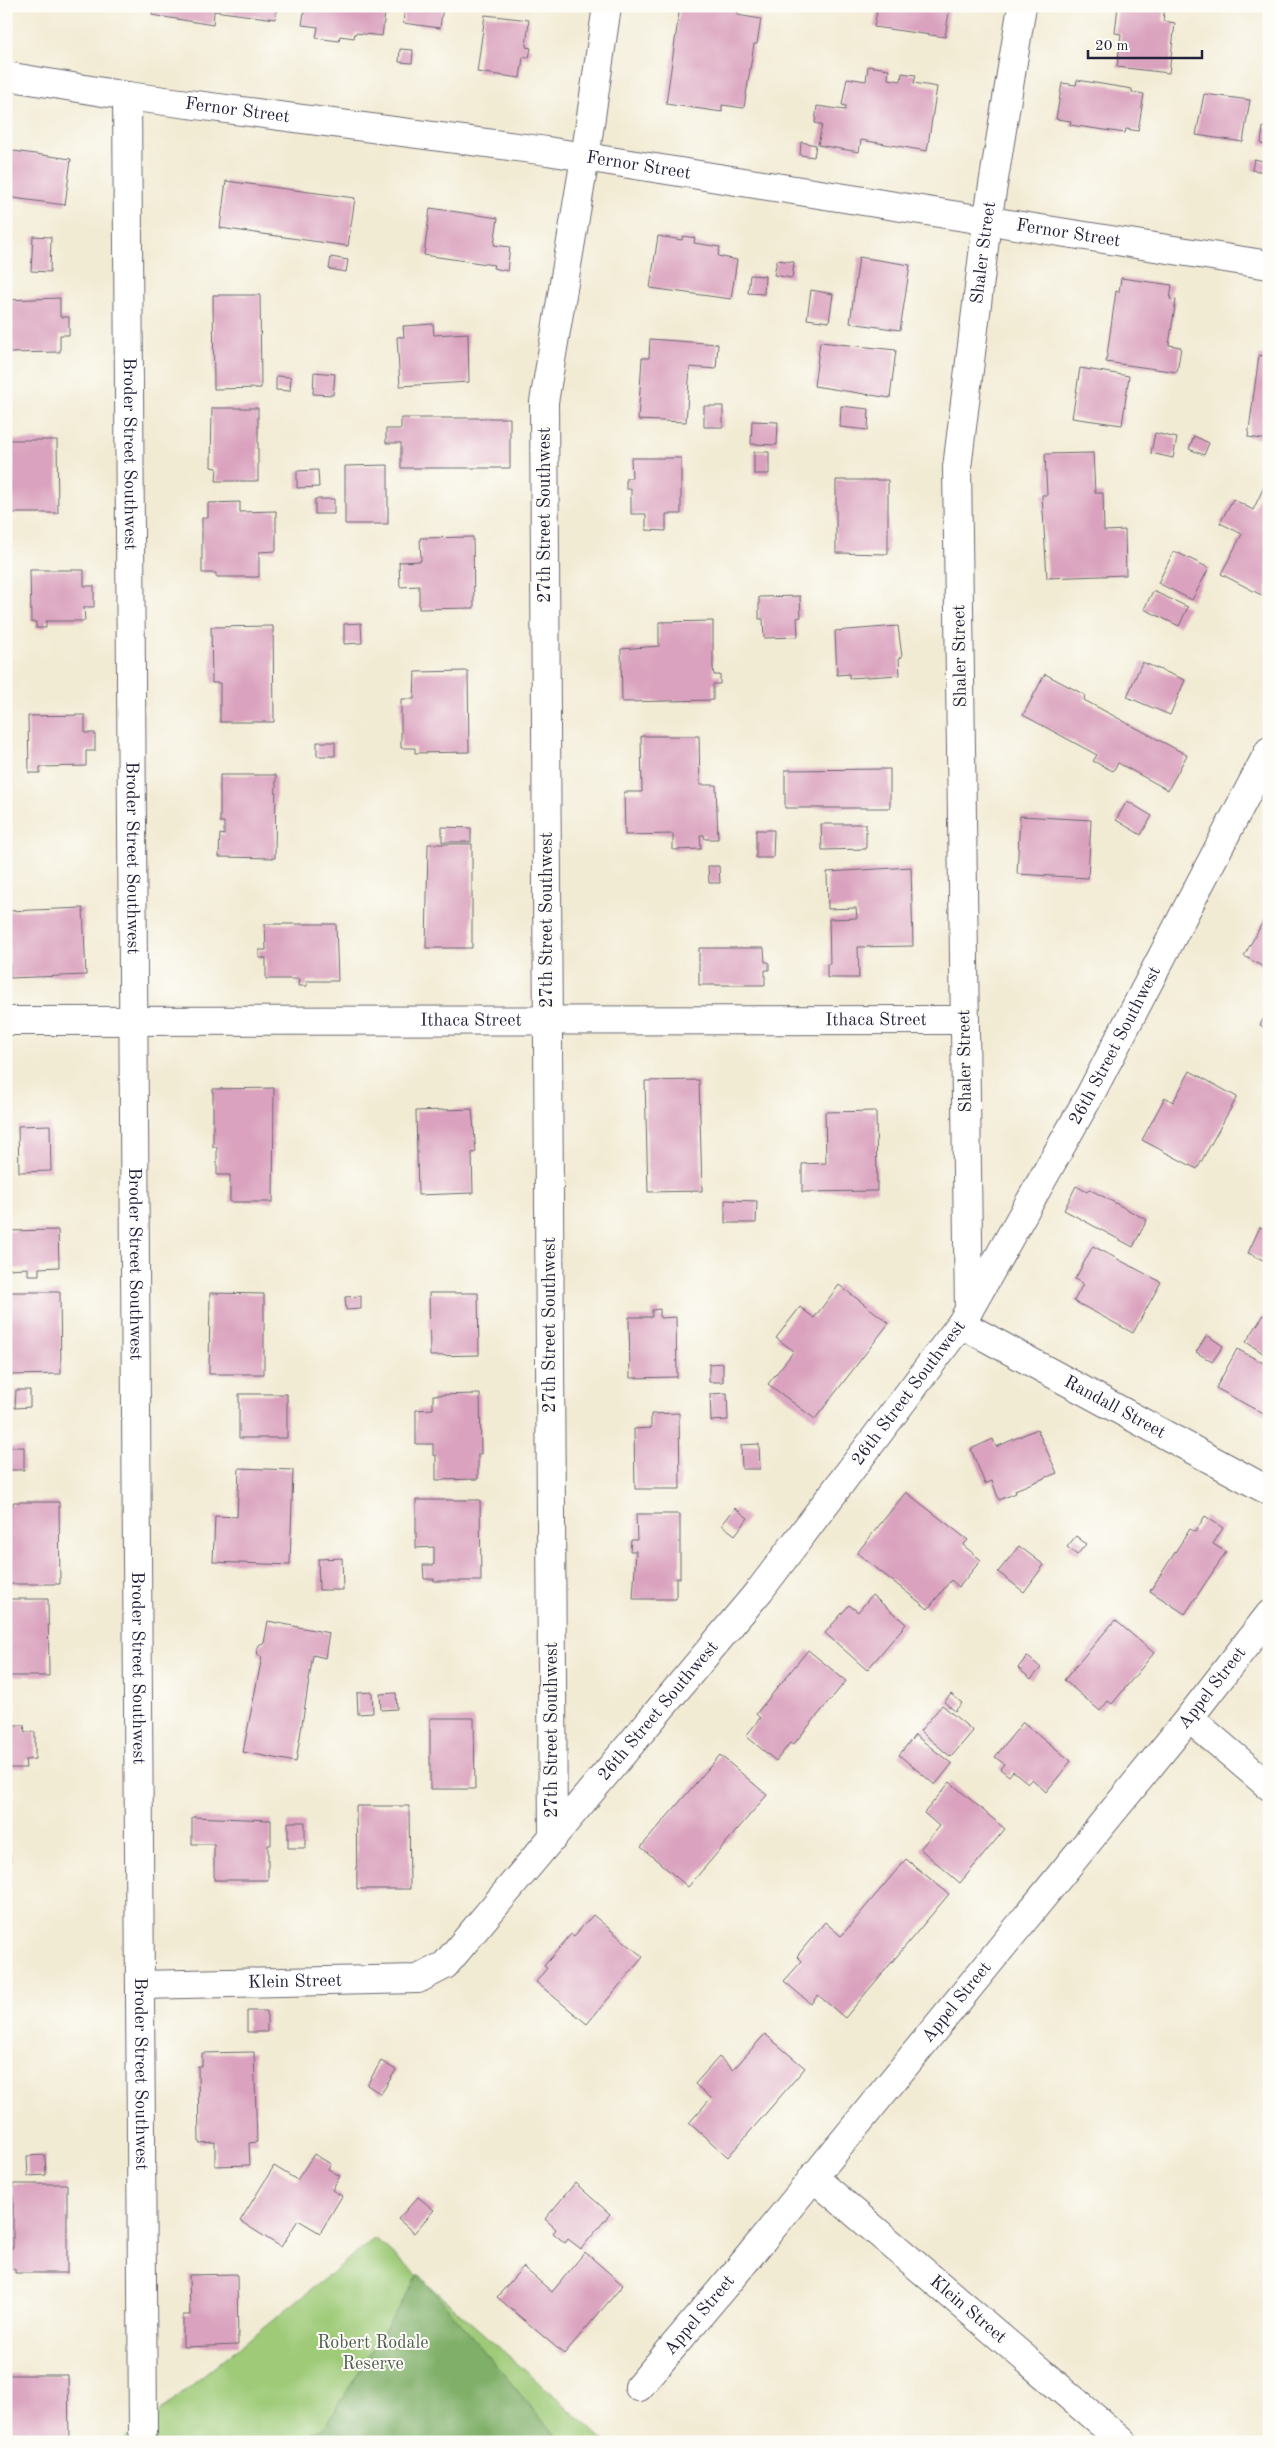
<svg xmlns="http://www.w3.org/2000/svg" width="1275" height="2448" font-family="'Old Standard TT',serif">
<rect width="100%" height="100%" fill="#fdfcf7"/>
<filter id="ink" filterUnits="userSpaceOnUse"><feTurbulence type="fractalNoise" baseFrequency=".02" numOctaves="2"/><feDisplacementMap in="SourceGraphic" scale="10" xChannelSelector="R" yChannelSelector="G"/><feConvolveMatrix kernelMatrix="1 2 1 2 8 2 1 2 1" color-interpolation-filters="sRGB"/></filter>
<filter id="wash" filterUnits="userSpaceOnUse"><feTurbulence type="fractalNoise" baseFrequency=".0096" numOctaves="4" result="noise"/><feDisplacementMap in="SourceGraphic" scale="20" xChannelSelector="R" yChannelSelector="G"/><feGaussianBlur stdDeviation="1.12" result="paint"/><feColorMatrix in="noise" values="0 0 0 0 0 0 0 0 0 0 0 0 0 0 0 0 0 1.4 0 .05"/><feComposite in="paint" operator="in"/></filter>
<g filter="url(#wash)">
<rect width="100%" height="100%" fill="#f2ebd4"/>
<path fill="#9fcb78" stroke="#60765a" d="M375 2238 606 2442H121Z"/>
<path fill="#7faf68" stroke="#506852" d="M419 2274 561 2442H294L325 2427Z"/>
<g id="blocks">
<path fill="#daa2be" d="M153 6H277L275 19 214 11 213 25 152 15Z
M305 6H386L382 36 355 33 354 38 340 36 339 41 316 38 318 27 302 25Z
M405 6H443L440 28 403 23Z
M680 6H738L737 15 761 19 757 44H754L744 108 722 105V112L666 104Z
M787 6H809L808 12 787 10Z
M878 6H950L945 37 874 27Z
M1118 6H1165L1163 21 1175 23 1169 73 1117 67 1121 34 1115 33Z
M485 15 529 20 526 47 531 48 529 58 523 57 520 78 477 72Z
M400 49 413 50 412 63 399 62Z
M868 66 889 69 888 79 901 81 902 73 916 75 914 83 937 87 927 151 861 140 859 152 818 145 822 125 815 123 817 106 845 110 846 106 842 105 847 78 866 81Z
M1077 80 1132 89V92L1144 94 1138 131 1126 129 1125 133 1070 125 1071 121 1056 119 1062 83 1076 85Z
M1204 94 1250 100 1243 142 1196 135Z
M1263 127 1269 128V146L1261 144Z
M801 142 816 145 814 157 800 155Z
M6 150 71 159 65 205 6 197Z
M1254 159 1268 162 1266 172 1252 170Z
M226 181 355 198 348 246 220 228Z
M430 208 498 218 494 245 510 247 507 271 493 268 494 265 424 255Z
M33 236 51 237 50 272 31 271Z
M658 236 682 240 683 236 695 238 694 243 720 247 718 256 737 260 731 299 650 288Z
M331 257 348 260 346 272 329 269Z
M859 257 910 265 900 330 850 323Z
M777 260 794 262 792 278 774 275Z
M750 275 765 276 764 294 748 293Z
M1121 278 1172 285 1170 299 1176 300 1169 345 1181 347 1177 372 1106 362 1116 291 1119 292Z
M811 290 833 294 829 322 807 319Z
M213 295H260L261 388 214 389Z
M60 298V317H69V335H60V352L6 353V300Z
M433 324 434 335 468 333 469 382 400 386 397 337H404L403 326Z
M650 339 718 344 716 369 690 367 686 422 638 420 642 358H649Z
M820 342 896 350 890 398 814 386Z
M1259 355 1269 357V440L1248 437Z
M1080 368 1129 376 1122 425 1072 418Z
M314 372 335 374 333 395 313 394Z
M276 376 291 377 290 391 276 390Z
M704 406H723V427H704Z
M841 406 869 409 868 430 840 427Z
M212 408H258V481H216L217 468 211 467Z
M401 418H510V468H401V443H386V429H401Z
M752 421 778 422 777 445 751 444Z
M1155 433 1177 438 1173 458 1151 453Z
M1194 436 1209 443 1204 455 1189 449Z
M10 440H57L58 513H11Z
M754 452H769V474H754Z
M1093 453 1095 493H1103L1104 531 1125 530 1126 575 1047 578 1042 495H1047L1045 454Z
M631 458H681V514H666V531L646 530V514H631V489H626V478H632Z
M388 465V524H345V466Z
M318 470 319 487 297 488V471Z
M836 480H888V554L836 553Z
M1265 485 1269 487 1267 598 1221 574 1242 534 1220 523 1233 499 1253 510Z
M315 499H334V514H315Z
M240 502V512L276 511V551L259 552V577H216V573H202V518H208V503Z
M473 537 474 608 419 609V586L400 587 399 562 421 561 420 538Z
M1174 551 1209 568 1192 600 1158 583Z
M30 570H84V586H94V607H84L85 621H46V628H36V622H31Z
M1153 591 1188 607 1179 626 1144 609Z
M800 596 801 617 797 618 798 637 764 638 763 619H759V597Z
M713 621V668L714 675H720V684H713V700L622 702 621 649 659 646V622Z
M361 623 362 643 344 644V624Z
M273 626 274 722H220V683H212L211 627Z
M898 626 902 657 899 658 900 675 849 678V674L837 675 835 631Z
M1142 662 1185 680 1170 715 1127 697Z
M468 671 469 752 415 753V748H401V699H414L415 672Z
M1045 674 1085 695 1084 700 1187 755 1168 790 1118 763 1113 771 1093 761 1097 755 1023 715Z
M85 715V733H95V751H86V766L40 767V773H29L28 716Z
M641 736H699L700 785H716L718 839H705L704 835H700L701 849 673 850V834L625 835 624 792H642Z
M317 742H335V756H317Z
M890 769V808H785V770Z
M220 775H276L275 858 219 857 220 834 224 835V822H220Z
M1127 801 1152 816 1141 835 1116 820Z
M1020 816 1091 820 1088 878 1017 874Z
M821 824H866V849L822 850Z
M442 827 471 828V842H442Z
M756 830H774L773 858H756Z
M428 844H472V948H426Z
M708 866H719L720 883H709Z
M911 867 913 946 858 947 859 978H827V964H830L829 919 857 918 856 908 828 909 827 872Z
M83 908 86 975 10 978 8 911Z
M1269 911V978L1264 975 1267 969 1244 956Z
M265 924H336L338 981H307V986H298L299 979H266V958H259V950H266Z
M699 948H764L765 962H769V970H765V985H699Z
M1269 1009V1030L1260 1025Z
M1190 1071 1237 1097 1197 1169 1142 1140 1165 1097 1173 1102Z
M699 1080 702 1191 648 1192 645 1081Z
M274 1088 273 1202H230V1175H217V1147H213V1089Z
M472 1109 476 1152 472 1153 473 1193 418 1195 416 1111Z
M876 1111 877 1191 802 1192V1164L826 1163 825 1112Z
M50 1125 51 1171 19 1172 18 1126Z
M1076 1186 1087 1192 1089 1189 1147 1220 1133 1247 1064 1210Z
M725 1200 757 1201 756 1223H725Z
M1260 1227 1269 1231V1247L1263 1260 1248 1253Z
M58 1230 59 1267 39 1268V1275H28V1268L6 1269V1231Z
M1093 1246 1161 1282 1133 1333 1074 1301 1083 1284 1075 1279Z
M839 1285 889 1323 815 1419 768 1384 794 1351 776 1338 800 1307 814 1318Z
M6 1292H60L61 1374 6 1375Z
M210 1293 264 1294V1374H209Z
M429 1293H478L479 1355 430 1356Z
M361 1296V1309L346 1310 345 1297Z
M1269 1307V1357L1246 1342Z
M660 1309V1318L676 1317 677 1377 630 1378 629 1317H652V1310Z
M1207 1335 1223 1346 1212 1362 1196 1352Z
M1237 1349 1269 1366V1417L1216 1388Z
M723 1363V1382H709V1364Z
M16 1390H30V1407L15 1408Z
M727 1393 728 1420 711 1421 710 1394Z
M239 1394H287V1438H239Z
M480 1394 481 1454H478V1479L436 1480V1455H433V1444H416V1410L433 1409V1395Z
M6 1410H9V1447H24V1470H9V1484H6Z
M679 1413 680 1489H635L634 1429 651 1428V1414Z
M1037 1429 1057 1473 1015 1490 1016 1493 999 1500 992 1481 985 1484 971 1449 993 1439 996 1447Z
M759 1444 760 1469H742L741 1445Z
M239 1468 293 1470 290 1565 213 1562 215 1516 237 1517Z
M906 1492 968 1540 963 1545 981 1560 959 1587 951 1580 928 1609 857 1553Z
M416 1500H480L481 1581H434V1579H424L423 1565H434V1547L416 1548Z
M13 1502H59L60 1584H6V1505H13Z
M735 1508 748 1518 735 1535 722 1525Z
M636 1514H680V1578H676V1599H633L636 1551H630L631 1540H637Z
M1205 1516 1223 1528 1213 1544 1226 1552 1185 1614 1150 1591 1190 1529 1195 1532Z
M1076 1536 1086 1544 1077 1555 1067 1547Z
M1019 1546 1044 1565 1024 1592 998 1572Z
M342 1558 343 1590H319L318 1559Z
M872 1595 906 1624 867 1670 825 1633 849 1605 858 1612Z
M6 1599H48L49 1676H6Z
M1115 1620 1154 1653 1112 1704 1108 1701 1100 1711 1064 1680Z
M268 1621 329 1633 325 1658 313 1655 296 1762 243 1752 262 1657 258 1655 257 1649 260 1644 264 1643Z
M808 1650 846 1681 793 1745 790 1743 776 1761 746 1736 760 1718 756 1714Z
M1027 1656 1041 1668 1031 1679 1018 1668Z
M372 1692 373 1713 358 1714 357 1693Z
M396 1693 397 1709 381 1710 380 1694Z
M951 1694 962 1703 955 1711 944 1702Z
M942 1705 973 1731 951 1757 920 1731Z
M430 1718H474L475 1789H430Z
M1023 1722 1071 1761 1046 1792 1032 1779 1028 1783 1013 1771 1009 1776 1000 1769 1004 1764 995 1757Z
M6 1725H24L25 1732H35V1759L25 1760 26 1768H6Z
M915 1735 952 1764 935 1785 899 1755Z
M720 1755 767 1795 688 1887 641 1847Z
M950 1782 1005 1829 960 1883 920 1849 939 1826 924 1813Z
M356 1806H409L410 1889H357Z
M192 1817 271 1820V1845H268V1880H214V1844H192Z
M288 1822H305V1848H288Z
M6 1854H10L11 1889H6Z
M906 1859 949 1894 845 2018 818 1995 811 2004 784 1981 802 1961 797 1956 825 1922 841 1936Z
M593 1915 643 1957 587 2024 536 1982 547 1968 544 1966 571 1934 574 1936Z
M247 2011H267V2032H247Z
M765 2034 805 2068 728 2157 689 2123 711 2098 695 2084 719 2057 733 2070Z
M254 2052 257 2142 249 2143 250 2165 215 2166V2142L199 2143 198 2066H202V2053Z
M381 2061 396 2070 381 2094 367 2085Z
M314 2154 331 2164 328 2169 340 2176 332 2190 342 2196 320 2233 298 2220 281 2247 240 2221 274 2166 297 2180Z
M45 2155 46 2175 28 2176 27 2156Z
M575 2183 610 2214 581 2249 568 2239 565 2243 553 2233 556 2229 545 2219Z
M13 2184H67V2273H15V2269H6V2248H13Z
M418 2197 434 2210 414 2233 398 2219Z
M585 2252 623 2285 564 2354 497 2297 523 2267 552 2292Z
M237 2274 238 2345 183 2347V2315H190L189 2275Z
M6 2375H68L69 2442H6Z"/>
</g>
</g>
<g filter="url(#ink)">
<use href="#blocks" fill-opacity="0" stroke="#6b6871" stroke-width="1"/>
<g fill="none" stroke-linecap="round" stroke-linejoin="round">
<defs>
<g id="street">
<path id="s1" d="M6 76 127 96 547 151 1269 265"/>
<path id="s2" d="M127 96 143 2431"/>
<path id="s3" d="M6 1021 965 1020"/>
<path id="s4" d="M969 1310 957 468 987 222 1022 6"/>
<path id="s5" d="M961 1324 1269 1491"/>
<path d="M1189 1718 1269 1786"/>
<path d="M553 1838 544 402 585 158 607 6"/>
<path id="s6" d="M140 1985 418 1979 445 1965 760 1590 961 1324 1091 1093 1269 751"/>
<path id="s7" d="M813 2177 1123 2442"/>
<path id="s8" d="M639 2387 742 2265 1189 1718 1269 1615"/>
</g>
</defs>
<use href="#street" stroke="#6b6871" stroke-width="30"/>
<use href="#street" stroke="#fff" stroke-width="28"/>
</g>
</g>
<g text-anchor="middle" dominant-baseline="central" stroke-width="4" stroke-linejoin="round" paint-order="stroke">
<g font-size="18" fill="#22223b" stroke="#fdfcf7">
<text stroke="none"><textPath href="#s1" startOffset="234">Fernor Street</textPath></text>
<text stroke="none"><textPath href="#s1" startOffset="639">Fernor Street</textPath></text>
<text stroke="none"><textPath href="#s1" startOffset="1074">Fernor Street</textPath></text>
<text stroke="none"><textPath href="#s4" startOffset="1059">Shaler Street</textPath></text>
<text stroke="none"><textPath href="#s2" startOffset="358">Broder Street Southwest</textPath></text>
<text transform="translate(545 515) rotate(-90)">27th Street Southwest</text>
<text transform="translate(960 656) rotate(-91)">Shaler Street</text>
<text stroke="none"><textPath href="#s2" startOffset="762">Broder Street Southwest</textPath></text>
<text transform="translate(547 920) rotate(-90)">27th Street Southwest</text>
<text stroke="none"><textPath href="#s3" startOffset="465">Ithaca Street</textPath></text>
<text stroke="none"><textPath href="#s3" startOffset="870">Ithaca Street</textPath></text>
<text stroke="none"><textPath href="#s6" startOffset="1450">26th Street Southwest</textPath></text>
<text transform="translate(965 1061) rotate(-91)">Shaler Street</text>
<text stroke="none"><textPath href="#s2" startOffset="1168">Broder Street Southwest</textPath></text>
<text transform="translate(550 1325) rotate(-90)">27th Street Southwest</text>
<text stroke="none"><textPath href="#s6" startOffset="1045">26th Street Southwest</textPath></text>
<text stroke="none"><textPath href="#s5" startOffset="175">Randall Street</textPath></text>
<text stroke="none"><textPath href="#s2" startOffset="1572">Broder Street Southwest</textPath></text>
<text stroke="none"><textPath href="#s8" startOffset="904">Appel Street</textPath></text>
<text stroke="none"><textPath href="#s6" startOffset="640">26th Street Southwest</textPath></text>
<text transform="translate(552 1730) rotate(-90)">27th Street Southwest</text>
<text stroke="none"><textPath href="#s6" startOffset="155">Klein Street</textPath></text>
<text stroke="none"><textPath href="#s8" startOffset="499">Appel Street</textPath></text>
<text stroke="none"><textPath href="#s2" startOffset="1978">Broder Street Southwest</textPath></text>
<text stroke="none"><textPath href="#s7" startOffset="204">Klein Street</textPath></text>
<text stroke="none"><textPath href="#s8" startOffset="94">Appel Street</textPath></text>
</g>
<g font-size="18" fill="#4e5d50" stroke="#fdfcf7">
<text x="373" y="2343">Robert Rodale<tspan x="373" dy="21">Reserve</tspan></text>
</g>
</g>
<rect width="1275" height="2448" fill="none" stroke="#fdfcf7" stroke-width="25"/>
<path d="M1088 50v8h114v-8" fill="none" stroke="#22223b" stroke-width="2.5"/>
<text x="1095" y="50" font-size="15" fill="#22223b" stroke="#fdfcf7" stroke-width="4" paint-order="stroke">20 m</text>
</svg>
